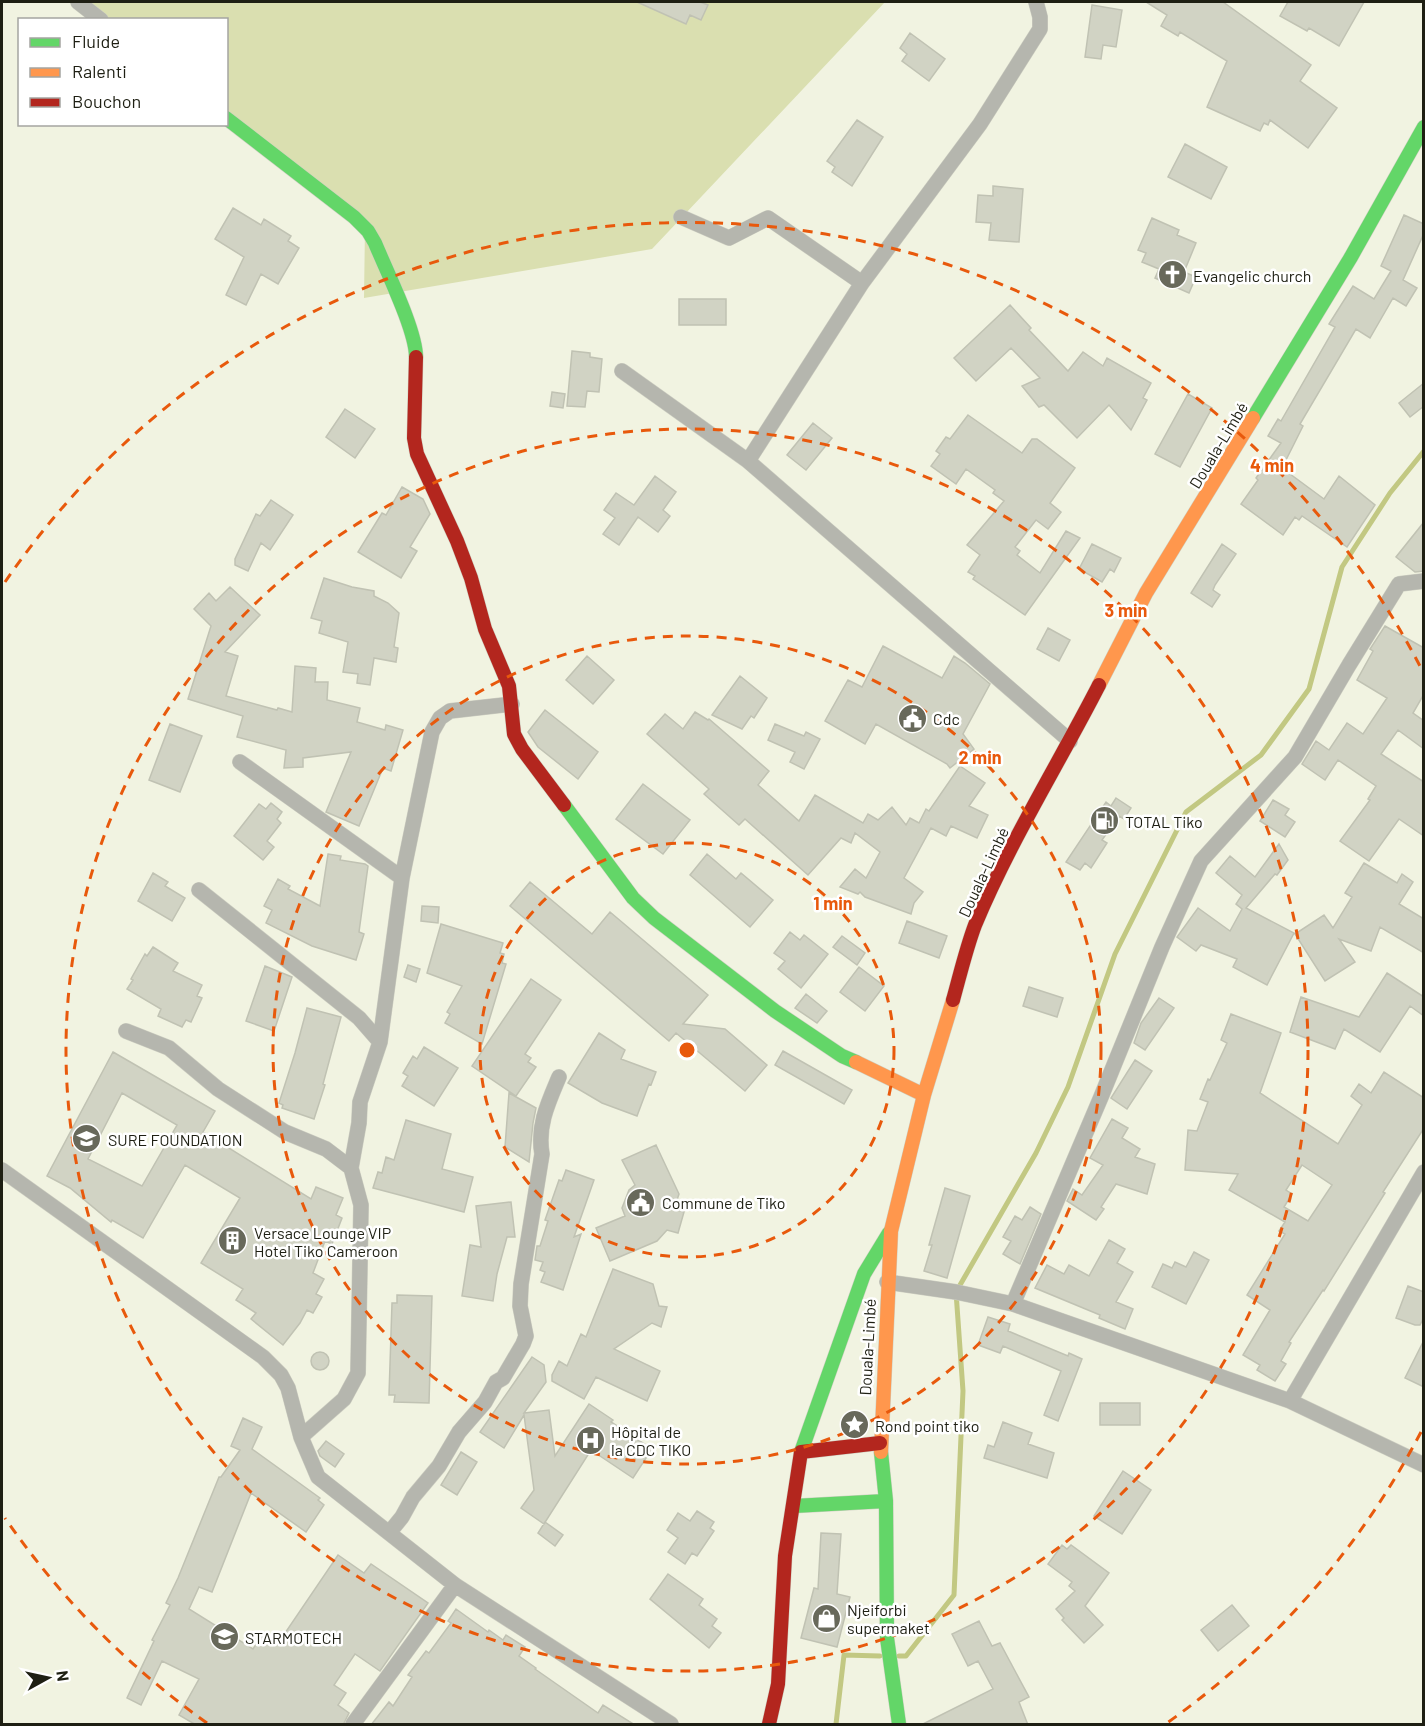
<svg xmlns="http://www.w3.org/2000/svg" width="1425" height="1726" font-family="Barlow,sans-serif">
<rect width="100%" height="100%" fill="#f1f3e1"/>
<path fill="#dadfb0" d="M79 2H885L652 249 364 298 365 227 227 118 226 20 102 19Z"/>
<g fill="none" stroke-linecap="round" stroke-linejoin="round">
<path stroke="#c2c882" stroke-width="5" d="M899 1656H906L954 1595 963 1391 956 1292 1036 1153 1068 1087 1115 954 1186 812 1261 755 1309 689 1342 567 1390 493 1424 451
M836 1724 844 1655 880 1656"/>
</g>
<path fill="#d1d3c4" stroke="#c0c2b3" stroke-width="1.5" fill-rule="evenodd" d="M637 2H700L708 5 701 20 690 15 686 24Z
M1146 2H1223L1311 65 1300 81 1337 108 1308 148 1270 120 1268 125 1264 123 1260 131 1207 107 1227 61 1180 32 1178 36 1161 26 1167 15Z
M1288 2H1364L1339 46 1309 28 1307 31 1280 16Z
M1092 5 1122 10 1116 47 1103 45 1101 59 1085 57Z
M910 33 945 59 929 81 902 61 907 54 900 48Z
M857 120 883 137 852 186 832 172 835 167 827 161Z
M1185 144 1227 167 1211 199 1168 177Z
M993 186 1023 189 1019 242 989 240 991 223 976 222 978 195 993 196Z
M233 208 261 225 264 219 291 236 288 241 299 248 278 284 261 274 246 305 226 295 244 257 215 239Z
M1404 215 1424 224V233L1403 280 1417 288 1406 306 1393 298 1370 338 1356 329 1300 424 1303 426 1282 468 1324 499 1339 476 1375 505 1347 547 1302 516 1299 520 1295 517 1283 535 1241 504 1258 480 1256 478 1281 443 1268 436 1278 419 1281 421 1335 327 1329 324 1353 286 1374 299 1391 271 1381 266Z
M1152 218 1179 230 1177 235 1196 243 1184 272 1196 277 1189 293 1155 278 1159 269 1142 262 1146 253 1138 250Z
M679 299H726V325H679Z
M1010 305 1031 328 1029 330 1068 371 1083 352 1103 366 1107 358 1151 383 1143 398 1147 400 1131 430 1109 405 1077 438 1044 405 1039 407 1022 386 1040 378 1011 348 976 381 954 358Z
M572 351 590 353V357L602 359 599 392 587 391 585 407 567 406Z
M1424 383V406L1410 417 1399 403Z
M552 392 565 394 563 408 550 406Z
M1188 394 1212 408 1180 467 1155 454Z
M345 409 375 429 355 458 326 437Z
M968 415 1022 453 1032 439H1037L1075 468 1050 503 1061 512 1048 529 1036 520 1015 547 1020 551 1017 555 1040 573 1066 531 1080 538 1025 615 973 579 975 576 968 572 980 555 967 545 1004 501 993 493 995 490 966 469 956 484 931 466 940 454 936 451 946 437 950 439Z
M813 423 832 438 806 470 787 455Z
M655 476 676 492 663 510 670 516 658 532 638 517 619 545 603 534 615 518 604 510 616 493 634 505Z
M402 487 423 499 430 514 410 547 417 551 401 578 358 552 382 513 386 515Z
M271 500 293 515 270 550 261 543 248 571 235 565V559L256 514 260 516Z
M1424 522V571L1415 572 1396 557Z
M1092 544 1121 558 1114 572 1110 569 1102 582 1079 569Z
M1222 544 1236 554 1215 585 1213 590 1220 595 1212 607 1191 593Z
M324 578 352 587 374 591V596L388 603 399 613 394 647 398 648 396 662 374 658 370 685 357 683 358 674 343 672 348 642 319 633 322 621 311 618Z
M230 587 260 615 225 652 238 656 226 696 277 710 278 708 292 712 295 666 316 668 315 682H328L327 700 360 708 357 722 385 730 386 725 403 730 391 771 383 768 359 826 326 812 351 752 303 758V767L284 768 286 750 237 737 243 716 188 699 211 626 194 609 209 593 216 601Z
M1385 626 1424 648V694L1413 713 1424 721V749L1398 730 1381 754 1424 782V836L1399 819 1369 861 1340 841 1370 800 1368 799 1376 786 1338 760 1325 780 1302 764 1316 741 1329 750 1347 723 1363 734 1387 698 1357 680 1373 651 1370 649Z
M1048 628 1070 640 1059 661 1037 649Z
M883 646 942 678 954 656 965 663 990 684 963 734 974 749 950 768 947 764 876 724 865 744 825 721 848 680 862 687Z
M587 656 614 680 593 704 566 680Z
M740 676 767 698 754 718 751 716 742 729 712 715Z
M545 710 598 752 578 779 538 747 528 732Z
M695 712 708 720 709 719 769 771 758 785 799 821 815 795 863 823 868 814 878 820 892 807 906 825 910 818 919 823 926 809 929 811 960 766 985 783 969 806 988 815 977 838 951 826 946 836 931 828 904 878 923 892 914 903 911 914 865 897 860 892 858 894 840 887 855 869 866 878 880 852 855 833 851 843 841 838 808 875 745 819 739 825 704 794 709 789 647 734 665 714 683 729Z
M170 724 202 736 180 792 149 780Z
M775 724 804 736 806 732 820 739 804 769 790 762 795 752 768 740Z
M643 784 690 820 663 854 616 819Z
M1116 798 1131 808 1124 819 1119 816 1102 840 1107 843 1091 868 1085 863 1080 870 1066 862 1106 802 1111 806Z
M1273 800 1289 809 1285 815 1295 822 1285 837 1260 821Z
M271 803 282 812 277 819 281 823 267 841 274 847 263 860 234 836 259 804 266 809Z
M1279 844 1288 860 1277 875 1275 874 1246 908 1294 933 1267 985 1233 967 1237 959 1201 945 1196 951 1177 937 1198 908 1230 931 1242 909 1236 904 1242 895 1216 873 1230 856 1255 877Z
M328 854 341 856 340 860 365 864 368 866 359 932 364 934 356 960 312 946 266 923 272 910 264 906 278 879 290 886 288 889 320 906Z
M707 854 736 879 741 873 773 900 750 927 690 875Z
M1364 863 1397 883 1402 874 1413 882 1399 904 1424 919V953L1380 927 1371 951 1339 939 1355 962 1325 981 1295 934 1324 915 1333 928 1352 897 1345 893Z
M153 873 168 882 165 886 185 898 172 921 138 901Z
M530 882 592 934 610 912 708 995 683 1024 725 1029 767 1065 745 1091 676 1033 669 1041 510 906Z
M422 906 439 907 438 923 421 921Z
M907 921 947 936 939 958 899 943Z
M441 924 503 943 500 953 504 954 502 963 506 964 482 1044 445 1023 450 1014 447 1012 462 986 427 973Z
M790 932 800 940 804 935 828 954 801 988 778 969 785 961 774 953Z
M842 936 865 953 857 965 833 947Z
M153 947 178 963 173 971 202 985 197 996 202 998 191 1022 186 1020 182 1027 158 1016 161 1009 127 989 133 980 131 979 145 954 147 956Z
M408 965 420 969 416 982 404 977Z
M265 966 292 977 274 1031 246 1021Z
M859 967 884 986 865 1011 840 992Z
M1387 973 1424 997V1016L1410 1006 1380 1052 1344 1029 1335 1049 1290 1032 1301 997 1359 1017Z
M531 979 561 1000 525 1054 531 1058 528 1062 536 1067 516 1096 472 1066Z
M1029 987 1063 998 1057 1017 1023 1006Z
M806 994 827 1011 817 1023 795 1008Z
M1159 998 1174 1008 1145 1050 1134 1043 1141 1023Z
M307 1008 341 1017 323 1084 325 1085 314 1119 282 1108 283 1105 279 1103 295 1053Z
M1231 1014 1281 1033 1260 1093 1338 1144 1362 1105 1351 1096 1359 1084 1371 1093 1384 1072 1424 1098V1128L1383 1192 1385 1193 1324 1291 1323 1290 1289 1342 1291 1343 1281 1361 1286 1364 1275 1381 1257 1370 1260 1365 1243 1355 1270 1310 1247 1295 1285 1234 1279 1231 1285 1222 1229 1190 1238 1174 1185 1170 1188 1130 1197 1131 1208 1102 1200 1099 1208 1079 1210 1080 1227 1043 1221 1040ZM1302 1165 1332 1185 1308 1221 1284 1207 1292 1194 1286 1190Z
M599 1033 625 1050 621 1059 656 1072 651 1085 649 1084 637 1116 602 1103 568 1083Z
M424 1047 458 1068 434 1106 402 1086 408 1076 403 1073 413 1056 417 1059Z
M783 1051 852 1090 844 1104 775 1065Z
M113 1052 215 1111 203 1132 311 1199 316 1187 343 1198 336 1215 342 1218 332 1244 325 1241 313 1273 324 1279 316 1294 322 1297 313 1313 307 1310 300 1323 283 1345 251 1319 256 1313 236 1300 243 1289 201 1263 240 1198 185 1165 143 1238 112 1220 111 1222 70 1188 47 1176ZM122 1093 177 1125 142 1186 88 1159Z
M1135 1060 1152 1071 1127 1109 1111 1098Z
M509 1093 536 1108 533 1123 529 1162 505 1147Z
M1112 1119 1128 1128 1122 1138 1140 1149 1135 1157 1155 1164 1147 1194 1116 1184 1101 1207 1104 1209 1096 1220 1067 1201 1073 1189 1082 1195 1103 1165 1090 1158Z
M406 1120 451 1134 442 1169 473 1177 464 1212 373 1188 378 1172 382 1173 386 1157 394 1160Z
M656 1145 679 1194 674 1209 684 1212 678 1233 667 1230 657 1241 610 1261 596 1228 625 1216 622 1208 629 1190 635 1185 622 1160Z
M566 1170 594 1180 574 1237 581 1234 563 1290 541 1282 545 1272 540 1270 543 1262 535 1260 537 1246H540L548 1221 545 1220 559 1180 562 1181Z
M945 1188 970 1196 947 1278 924 1271 932 1245H929Z
M511 1202 515 1237H507L497 1274 493 1301 462 1296 470 1245 481 1247 476 1206Z
M1030 1207 1041 1214 1020 1264 1003 1254 1011 1241 1003 1237 1015 1216 1022 1220Z
M1109 1240 1125 1249 1117 1263 1133 1272 1116 1302 1133 1309 1125 1329 1099 1318 1100 1315 1035 1288 1047 1265 1064 1274 1069 1265 1089 1276Z
M1194 1252 1209 1260 1186 1304 1152 1287 1163 1264 1172 1268 1175 1262 1186 1267Z
M613 1269 653 1284 659 1306 667 1307 661 1327 652 1323 614 1349 660 1371 647 1401 596 1377 584 1399 552 1381V1375L559 1361 567 1366 581 1334 586 1337Z
M1408 1286 1424 1292V1317L1420 1325H1415L1396 1318Z
M397 1295 432 1296 429 1403 394 1402 395 1395H389L392 1303H397Z
M988 1317 1010 1324 1008 1331 1068 1356 1069 1353 1082 1359 1058 1421 1044 1415 1061 1371 1003 1346 1000 1353 978 1345Z
M1424 1340V1387L1405 1378Z
M311 1361a9 9 0 1 1 18 0a9 9 0 1 1-18 0Z
M532 1357 544 1365 546 1382 524 1413 549 1410 555 1456 589 1404 613 1420 611 1422 652 1449 633 1478 591 1450 544 1524 521 1508 534 1490 524 1415 504 1448 480 1432Z
M1100 1403H1140V1425H1100Z
M243 1418 262 1427 252 1449 320 1498 318 1500 324 1505 306 1532 251 1493 212 1592 199 1587 189 1609 253 1649 264 1632 279 1642 338 1555 364 1573 371 1564 428 1603 380 1671 355 1654 334 1685 346 1693 338 1705 349 1713 343 1725H196L179 1715 199 1679 162 1661 141 1705 127 1698 154 1641 152 1640 170 1605 166 1603 178 1578 219 1477H221L240 1450 231 1446Z
M1003 1422 1032 1433 1028 1444 1054 1453 1047 1478 984 1458 988 1445 994 1447Z
M326 1441 344 1454 335 1467 320 1456 318 1451Z
M461 1452 477 1462 457 1495 441 1485Z
M1123 1471 1151 1490 1122 1534 1094 1516Z
M697 1511 714 1522 710 1528 714 1531 697 1556 692 1553 685 1564 668 1552 678 1538 667 1530 678 1513 690 1521Z
M545 1522 563 1535 555 1546 538 1533Z
M821 1533 841 1534 837 1594 850 1597 837 1647 801 1638 814 1588 818 1589Z
M1062 1545 1067 1549 1071 1545 1109 1573 1085 1606 1103 1625 1084 1643 1062 1620 1064 1618 1056 1609 1075 1591 1069 1586 1072 1582 1048 1564Z
M668 1574 703 1599 699 1605 717 1619 712 1626 721 1633 709 1648 650 1599Z
M1232 1605 1249 1626 1218 1651 1201 1630Z
M456 1609 488 1632 489 1630 503 1640 506 1635 525 1647 519 1656 536 1668 535 1669 598 1713 603 1705 635 1725H371L389 1702 393 1706 412 1677 408 1675 426 1651 429 1653 451 1623 448 1621Z
M979 1621 992 1646 1000 1643 1029 1697 1019 1702 1028 1725H921L993 1689 978 1661 968 1666 952 1634Z"/>
<g fill="none" stroke-linecap="round" stroke-linejoin="round">
<defs>
<path id="street" d="M78 2 101 20
M681 217 729 238 768 218 862 283
M622 371 748 461 1070 741
M748 461 862 283 980 124 1040 29V17L1036 2
M240 762 402 878
M199 890 359 1018 380 1042
M126 1031 169 1048 218 1089 285 1132 326 1149 351 1168
M2 1170 263 1357 281 1375 288 1388 301 1437 318 1477 455 1585 671 1724
M887 1282 956 1292 1013 1304 1290 1401 1424 1465
M1013 1304 1101 1097 1162 947 1201 861 1295 757 1349 665 1399 584 1424 581
M1290 1401 1424 1172
M301 1437 344 1399 358 1373 361 1205 351 1168 359 1123 360 1102 380 1042 402 878 432 732 440 718 450 711 512 704
M389 1533 402 1517 413 1497 439 1466 459 1432 485 1402 496 1382 503 1378 523 1344 526 1336 520 1306 521 1284 542 1154C537 1126 548 1103 559 1077
M353 1724 455 1585"/>
<path id="fast" d="M226 118 354 217 368 231 375 243C386 270 416 330 416 357
M1253 418 1351 257 1424 127
M564 805 633 898 654 918 775 1011 842 1056 856 1062
M801 1452 864 1274 889 1233
M881 1452 886 1501 887 1638 899 1724
M794 1506 886 1501"/>
<path id="slow" d="M1099 685 1146 593 1253 418
M856 1062 924 1095
M881 1452 891 1231 924 1095 953 1000"/>
<path id="jam" d="M416 357 414 438 417 454 457 541 471 578 485 629 509 686 514 734 522 749 564 805
M953 1000C960 975 966 949 975 925 1010 841 1058 765 1099 685
M769 1724 778 1684 785 1556 801 1452 880 1443"/>
</defs>
<use href="#street" stroke="#cecfc2" stroke-width="16"/>
<use href="#fast" stroke="#cecfc2" stroke-width="15"/>
<use href="#slow" stroke="#cecfc2" stroke-width="15"/>
<use href="#jam" stroke="#cecfc2" stroke-width="15"/>
<use href="#street" stroke="#b5b6ae" stroke-width="15"/>
<use href="#fast" stroke="#63d668" stroke-width="14"/>
<use href="#slow" stroke="#ff974d" stroke-width="14"/>
<use href="#jam" stroke="#b3261e" stroke-width="14"/>
</g>
<g fill="none" stroke="#e8590c" stroke-width="3" stroke-dasharray="10 8">
<circle cx="687" cy="1050" r="207"/>
<circle cx="687" cy="1050" r="414"/>
<circle cx="687" cy="1050" r="621"/>
<path d="M1421 1432A827 827 0 0 1 1167 1723M207 1723A827 827 0 0 1 5 1518M5 582A827 827 0 0 1 1421 668"/>
</g>
<defs>
<symbol id="church-disc" viewBox="-11 -11 22 22"><circle r="9.5" fill="#68695b" stroke="#fff"/><path d="M-1.2-6h2.4v3.5h3.3v2.4h-3.3V6h-2.4V-.1h-3.3v-2.4h3.3Z" fill="#fff"/></symbol>
<symbol id="civic-disc" viewBox="-11 -11 22 22"><circle r="9.5" fill="#68695b" stroke="#fff"/><path d="M-.6-6.5H3V-4.5H.6V-3L4-1V1h2V6H-6V1h2V-1L-.6-3ZM-1.2 2.5V6h2.4V2.5Z" fill="#fff"/></symbol>
<symbol id="fuel-disc" viewBox="-11 -11 22 22"><circle r="9.5" fill="#68695b" stroke="#fff"/><path d="M-5.5-6h7V0h2V4h1.3V-2.5L3-4.5l.8-.8L6-3V5H2.5V1h-1V6h-7ZM-4.2-4.7v3.2H.2V-4.7Z" fill="#fff"/></symbol>
<symbol id="school-disc" viewBox="-11 -11 22 22"><circle r="9.5" fill="#68695b" stroke="#fff"/><path d="M0-5L7-2L0 1L-7-2ZM-4 1L0 2.5L4 1V4Q0 6-4 4Z" fill="#fff"/></symbol>
<symbol id="building-disc" viewBox="-11 -11 22 22"><circle r="9.5" fill="#68695b" stroke="#fff"/><path d="M-4-6H4V6H1V3H-1V6H-4ZM-2.5-4.3h1.7v1.8h-1.7ZM.8-4.3h1.7v1.8H.8ZM-2.5-1h1.7V.8h-1.7ZM.8-1h1.7V.8H.8Z" fill="#fff"/></symbol>
<symbol id="sight-disc" viewBox="-11 -11 22 22"><circle r="9.5" fill="#68695b" stroke="#fff"/><path d="M0-6L1.8-2.2L6-1.7L2.9 1.2L3.7 5.4L0 3.3L-3.7 5.4L-2.9 1.2L-6-1.7L-1.8-2.2Z" fill="#fff"/></symbol>
<symbol id="hospital-disc" viewBox="-11 -11 22 22"><circle r="9.5" fill="#68695b" stroke="#fff"/><path d="M-5-5h3v3.5h4V-5h3V5h-3V1.5h-4V5h-3Z" fill="#fff"/></symbol>
<symbol id="shop-disc" viewBox="-11 -11 22 22"><circle r="9.5" fill="#68695b" stroke="#fff"/><path d="M-5-2.5h2.3a2.7 3.5 0 0 1 5.4 0H5L5.5 6h-11ZM-1.5-2.5h3a1.5 2.3 0 0 0-3 0Z" fill="#fff"/></symbol>
</defs>
<g fill-rule="evenodd">
<use href="#church-disc" x="1156" y="258" width="33" height="33"/>
<use href="#civic-disc" x="896" y="702" width="33" height="33"/>
<use href="#fuel-disc" x="1088" y="804" width="33" height="33"/>
<use href="#school-disc" x="70" y="1122" width="33" height="33"/>
<use href="#civic-disc" x="624" y="1186" width="33" height="33"/>
<use href="#building-disc" x="216" y="1224" width="33" height="33"/>
<use href="#sight-disc" x="838" y="1408" width="33" height="33"/>
<use href="#hospital-disc" x="574" y="1424" width="33" height="33"/>
<use href="#shop-disc" x="810" y="1602" width="33" height="33"/>
<use href="#school-disc" x="208" y="1620" width="33" height="33"/>
</g>
<g text-anchor="middle" dominant-baseline="central" stroke-width="5" stroke-linejoin="round" paint-order="stroke">
<g font-size="16" fill="#1e1f13" stroke="#fff" text-anchor="start">
<text x="1193" y="275">Evangelic church</text>
<text x="933" y="718">Cdc</text>
<text x="1125" y="821">TOTAL Tiko</text>
<text x="108" y="1139">SURE FOUNDATION</text>
<text x="662" y="1202">Commune de Tiko</text>
<text x="254" y="1232">Versace Lounge VIP<tspan x="254" dy="18">Hotel Tiko Cameroon</tspan></text>
<text x="875" y="1425">Rond point tiko</text>
<text x="611" y="1431">Hôpital de<tspan x="611" dy="18">la CDC TIKO</tspan></text>
<text x="847" y="1609">Njeiforbi<tspan x="847" dy="18">supermaket</tspan></text>
<text x="245" y="1637">STARMOTECH</text>
</g>
<g font-size="16" fill="#1e1f13" stroke="#fff">
<text transform="translate(1218 445) rotate(-59)">Douala-Limbé</text>
<text transform="translate(983 872) rotate(-65)">Douala-Limbé</text>
<text transform="translate(867 1347) rotate(-87)">Douala-Limbé</text>
</g>
</g>
<circle cx="687" cy="1050" r="9" fill="#e8590c" stroke="#fff" stroke-width="3"/>
<g font-size="18" text-anchor="middle" font-weight="bold" fill="#e8590c" stroke="#fff" stroke-width="5" stroke-linejoin="round" paint-order="stroke">
<text x="1272" y="472">4 min</text>
<text x="1126" y="617">3 min</text>
<text x="980" y="764">2 min</text>
<text x="833" y="910">1 min</text>
</g>
<rect width="1425" height="1726" fill="none" stroke="#1e1f13" stroke-width="6"/>
<rect x="18" y="18" width="210" height="108" fill="#ffffff" stroke="#a5a5a1" stroke-width="1.5"/>
<rect x="30" y="38" width="30" height="9" fill="#63d668" stroke="#a5a5a1" stroke-width="1.5"/>
<text x="72" y="48" font-size="18" fill="#1e1f13">Fluide</text>
<rect x="30" y="68" width="30" height="9" fill="#ff974d" stroke="#a5a5a1" stroke-width="1.5"/>
<text x="72" y="78" font-size="18" fill="#1e1f13">Ralenti</text>
<rect x="30" y="98" width="30" height="9" fill="#b3261e" stroke="#a5a5a1" stroke-width="1.5"/>
<text x="72" y="108" font-size="18" fill="#1e1f13">Bouchon</text>
<g transform="translate(48 1678) rotate(82)" stroke="#ffffff" stroke-width="4.5" paint-order="stroke">
<path d="M0-4.5L10 22L0 15L-10 22Z" fill="#1e1f13"/>
<text y="-9" font-size="16" font-weight="bold" text-anchor="middle" fill="#1e1f13">N</text>
</g>
</svg>
